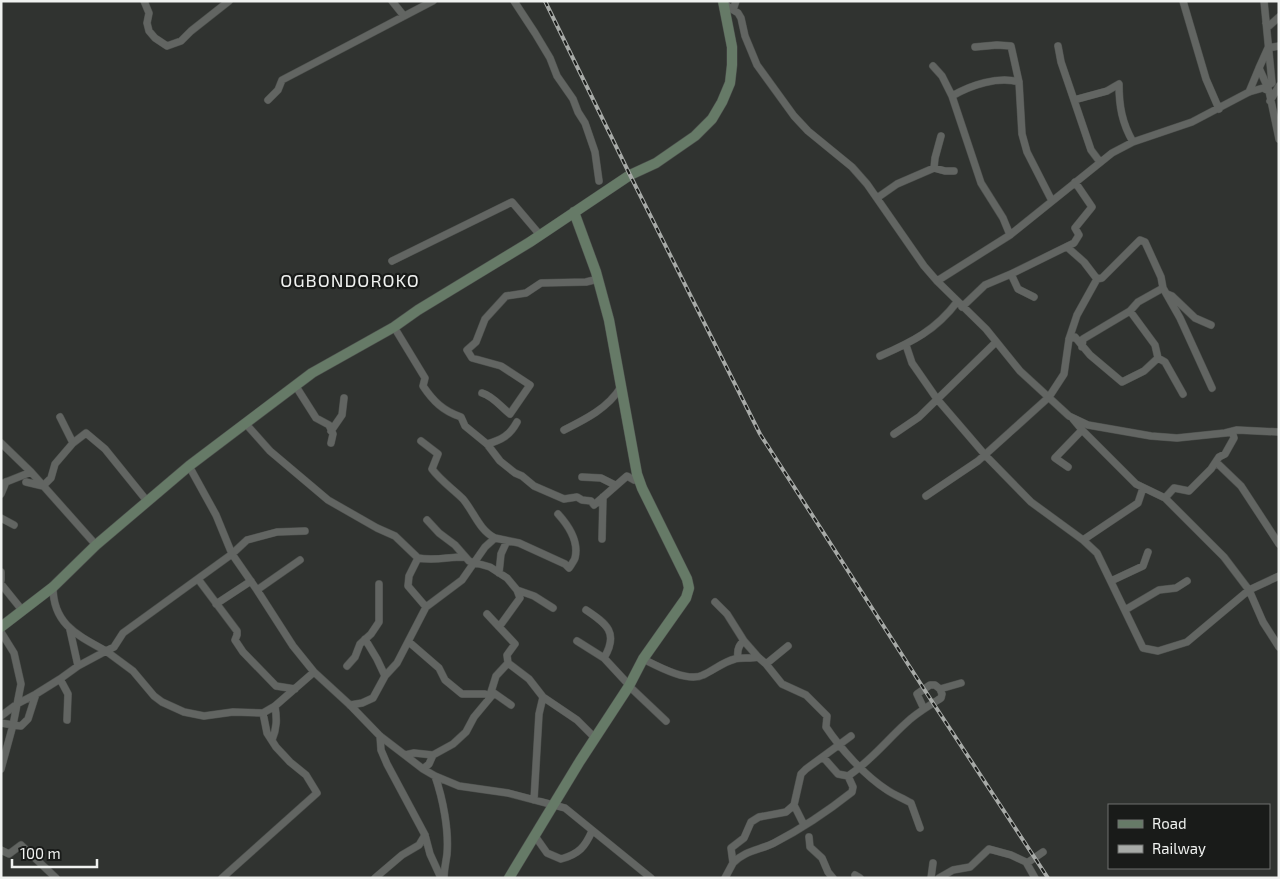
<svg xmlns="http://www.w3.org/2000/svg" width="1280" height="879" font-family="'Exo 2',sans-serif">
<rect width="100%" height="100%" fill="#303330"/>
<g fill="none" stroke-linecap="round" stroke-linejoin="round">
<defs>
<path id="street" d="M144 1 149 13 147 23 149 31 155 38 167 46 181 41 191 31 229 1
M392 1 404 16
M514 1 535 33 550 58 557 76 573 99 578 112 585 123 595 152 599 181
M1183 1 1206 79 1219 109
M1264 1 1272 83 1267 86
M724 4 738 13 741 18 745 36 757 65 794 116 808 131 852 167 867 184 924 266 937 281 986 329 1020 371 1069 416 1088 425 1151 436 1177 438 1225 433 1237 430 1279 432
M733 10 736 1
M1266 23 1269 26 1279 17
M1058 46 1061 62 1074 100 1107 91 1119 84C1119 106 1122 123 1133 142
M975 47 997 45 1011 46 1019 82 1022 134 1027 152 1052 201
M933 66 942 76 952 96 981 183 1003 218 1010 235
M1268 88 1259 68 1268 48 1279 46
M1249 92 1259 68
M952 96C971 85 998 76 1019 82
M268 100 278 90 282 80 433 1
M1074 100 1091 150 1100 162
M1270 101 1279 86
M934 168 935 158 941 136
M877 198 897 184 934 168 945 171H954
M392 261 512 202 540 235
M1011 274 1074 243 1079 235 1075 228 1092 207 1075 182
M1097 279 1102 278 1140 240 1145 242 1161 277 1163 288 1138 302 1130 311
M937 281 1010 235 1112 153 1133 142 1192 122 1249 92 1263 88 1269 91 1279 139
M1163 288 1180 318 1212 388
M1167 294 1172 296 1195 318 1211 325
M962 307 985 285 1011 274 1018 289 1034 297
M394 327 425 378 423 386C433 401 443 411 461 417L465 426 487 444 500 461 515 473 522 476 534 486 564 499 577 497 582 500 591 501 594 505 627 476 634 480 637 474
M1069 339 1075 337 1090 355 1122 382 1144 371 1158 358 1165 362 1183 394
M906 345 912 363 937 399 986 456 1031 502 1083 540 1097 553 1143 648 1158 651 1187 642 1249 590 1279 576
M1082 347 1083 339 1130 311 1155 345 1158 358
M880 356C912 342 936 330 957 302
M295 385 316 418 329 425 333 434 331 443
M482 393C493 396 501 407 510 414L530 385 501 366 472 358 467 350 476 342 485 319 506 296 526 293 541 283 586 282 598 279
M1073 419 1083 431 1136 484 1165 498 1174 488 1189 491 1211 469 1219 457 1225 454 1234 438 1232 431
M245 423 270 451 328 500 377 528 395 536 418 558 409 576 408 586 426 607
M564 430C586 419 608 408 621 387
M331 431 342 415 344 398
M894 434 919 417 996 342
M1 443 31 472 96 545
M73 443 86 433 105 449 147 501
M487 444C502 440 510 435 517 422
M1216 462 1241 486 1279 544
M189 466 216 515 232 554 257 590 293 646 314 672 350 705 380 736 423 769 435 776 459 786 508 793 565 808 651 878
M1068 467 1055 458 1082 430
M582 477 601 478 615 485
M26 482 43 486 51 478 55 464 73 443 60 417
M1 484 31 472
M1 494 6 482
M926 496 978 461 1049 397 1064 374 1069 339 1077 315 1097 279 1084 262 1067 247
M1165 498 1224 557 1249 590 1263 622 1279 647
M1 518 14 525
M427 520 439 533 455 545 469 561 490 567 507 578 517 590 534 596 553 608
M495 538 519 543 565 564 569 568C571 565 574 561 575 558 579 542 568 525 558 514
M602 539 603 497
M1083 540 1138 503 1143 488
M418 558C435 561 447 557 464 557
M1 572V580
M499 573 501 554 507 541
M198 579 237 631V635L235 640 243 652 276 686 295 689
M1111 581 1143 566 1148 552
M1 584 22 610
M53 587C53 624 77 635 106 651L114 647 123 633 232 554 247 540 277 532 305 531
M257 590 300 560
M715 602 727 614 744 641C738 645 737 651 738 658
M216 604 251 581
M586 610C607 624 619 633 604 658
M1125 610 1159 590 1176 588 1187 581
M487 614 515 644 507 655 508 663
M499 627 520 598 517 590
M1 632 14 653 21 684 13 725 1 723
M365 639 377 659 385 676
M577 641 604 658 629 685
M744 641 758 657
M409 642 439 668 445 680 462 694H485L491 696
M643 659C657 666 688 683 703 675 714 670 723 662 735 659 742 657 750 659 758 657L766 664 788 646
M766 664 782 684 806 695 827 716 826 727C840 748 865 776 887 790 894 795 903 798 911 803L920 828
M78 666 106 651 133 671 154 696 162 702 184 712 204 716 233 712 263 713 275 706 314 672
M347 666 355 657 360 644 371 634 379 622V584
M629 686 666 721
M494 693 491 692 496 676 508 663 529 679 543 697 539 714 534 800
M543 697 577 720 595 738
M350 705 362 703 373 698 385 676 397 663 426 607 462 580 485 547 495 538C479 530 474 512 463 499 453 489 441 481 432 469L438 454 421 441
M924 709 917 694 930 685H935L940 689
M1 716 17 704 36 694
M67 720 68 694 60 679 78 666 70 630
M380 736 381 750 387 764 425 835 430 854 441 878
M272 740C277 728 277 719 275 706
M405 755 414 753 433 755
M823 757 838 774 848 776
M1 769 13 725 21 726 28 719 36 694 60 679
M423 769 429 764 433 755 453 744 466 732 474 717 494 693 511 705
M435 776C443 799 449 830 447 854 446 862 444 870 444 878
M804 825 794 805 801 774 806 769 851 736
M535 836 547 853 561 859C579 854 585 847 592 831
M809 837 810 847 822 858 828 872 833 878
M1 850 9 854 21 845 56 878
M733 863C744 851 760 850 774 843 801 829 828 811 852 792L853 787 848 776C871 761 886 741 906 723 916 713 929 706 941 698L942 694 940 689 961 683
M1027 863 1043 852
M855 875 860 878
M222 878 317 793 306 775 290 762 276 747 267 733 263 713
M375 878 402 855 419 845 425 835
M725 878 733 863 731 848 744 838 751 822 759 817 786 812 794 805
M931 878 933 863
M939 878 953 870 970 867 989 849 1011 855 1026 862 1035 878"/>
<path id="secondary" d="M1 627 53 587 96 545 189 466 312 373 394 327 418 310 530 242 630 175 656 163 695 136 712 119 722 102 730 83 732 65V47L723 1
M509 878 580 761 629 686 643 659 686 598 689 588 687 579 642 488 637 474 609 320 596 272 574 212"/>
</defs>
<use href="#street" stroke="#4c4f4c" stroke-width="8"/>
<use href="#secondary" stroke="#4c4f4c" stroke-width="11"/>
<use href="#street" stroke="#626562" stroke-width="7"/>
<use href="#secondary" stroke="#667a67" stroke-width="10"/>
<defs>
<path id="rail" d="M545 1 630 175 760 434 933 703 1048 878"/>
</defs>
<use href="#rail" stroke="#a7aaa7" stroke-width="4"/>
<use href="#rail" stroke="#191b19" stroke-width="2" stroke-dasharray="5.5" stroke-linecap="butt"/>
</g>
<g text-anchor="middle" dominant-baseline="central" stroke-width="4.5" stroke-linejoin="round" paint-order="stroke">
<g font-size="18" letter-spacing="1" fill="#f0f2f0" stroke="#191b19">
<text x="350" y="280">OGBONDOROKO</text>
</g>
</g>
<rect width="1280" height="879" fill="none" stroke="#f0f2f0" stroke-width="5"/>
<rect x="1108" y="804" width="162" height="65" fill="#191b19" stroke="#6f716f"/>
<rect x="1118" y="820" width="25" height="8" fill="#667a67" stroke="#6f716f"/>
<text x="1152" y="829" font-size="15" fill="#f0f2f0">Road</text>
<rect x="1118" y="845" width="25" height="8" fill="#a7aaa7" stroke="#6f716f"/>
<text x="1152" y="854" font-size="15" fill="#f0f2f0">Railway</text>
<path d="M12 859v8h85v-8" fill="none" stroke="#f0f2f0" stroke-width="2.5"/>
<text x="20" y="859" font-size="15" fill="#f0f2f0" stroke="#191b19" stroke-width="4" paint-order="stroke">100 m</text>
</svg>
